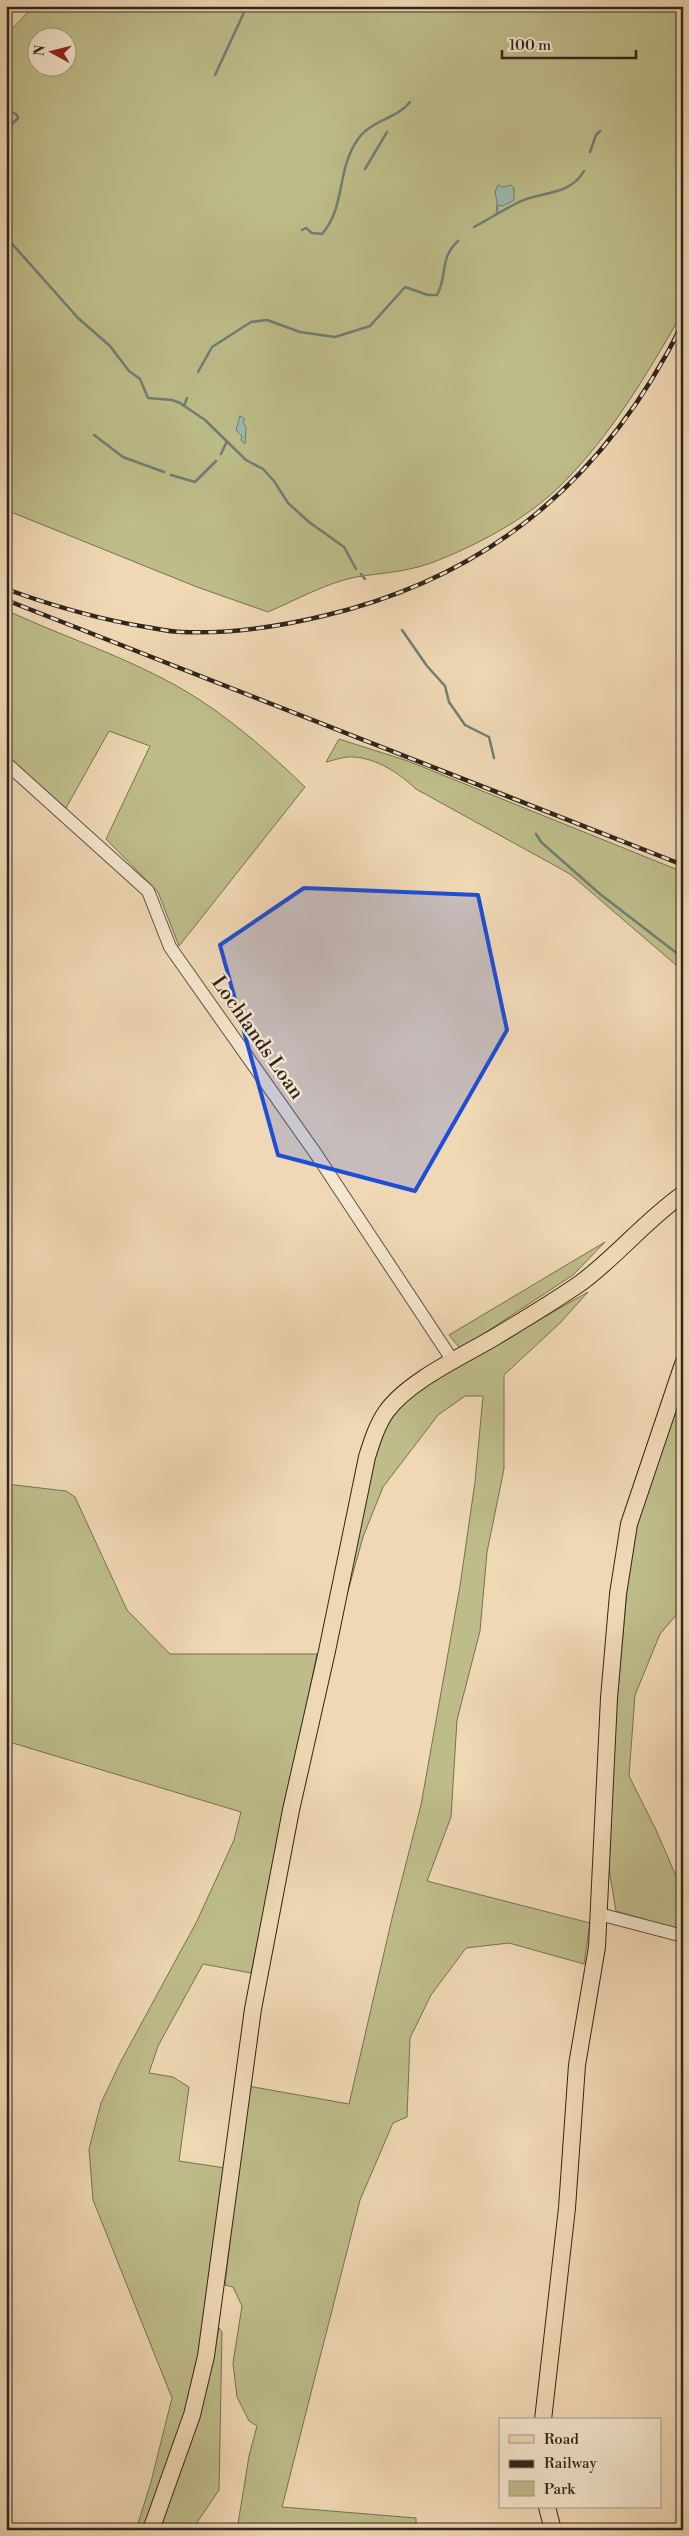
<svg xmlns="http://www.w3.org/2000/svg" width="689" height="2536" font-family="'Libre Bodoni',serif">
<rect width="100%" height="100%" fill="#f0d8b5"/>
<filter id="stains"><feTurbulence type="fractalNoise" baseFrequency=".004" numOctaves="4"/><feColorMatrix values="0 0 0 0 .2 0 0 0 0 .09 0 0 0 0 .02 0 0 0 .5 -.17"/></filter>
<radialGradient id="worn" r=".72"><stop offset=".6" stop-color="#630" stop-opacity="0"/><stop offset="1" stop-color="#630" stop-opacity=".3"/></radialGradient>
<path fill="#bebd8a" stroke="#767154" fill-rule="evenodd" d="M34 6H683V310L679 319C645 377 611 435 563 483 529 518 476 546 431 563 406 572 381 573 356 577 326 583 296 600 268 612L197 587 6 510V35ZM38 38H68V68H38Z
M6 610C70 640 140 661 200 700 238 725 272 755 305 787L179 946 158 892 106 839 150 746 109 731 66 808 6 755Z
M339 739 408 761 683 872V971L570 874 416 789C399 773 378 759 354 757 345 756 335 760 326 762Z
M605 1242 573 1275 471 1342 459 1347 449 1335Z
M588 1292 560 1323 504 1375V1469L487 1552 480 1631 457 1720 451 1817 427 1881 590 1923 584 1964 509 1943 466 1948 431 1995 410 2038 407 2117 393 2123 360 2200 282 2507 416 2518V2530H237L249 2456 257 2426 249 2421 237 2397 233 2363 242 2306 233 2287 225 2285 248 2086 349 2104 393 1914 421 1805 460 1586 475 1482 483 1396H465L438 1415 383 1487 363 1537 338 1627 373 1456C387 1420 400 1404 432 1381Z
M683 1389V1607L660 1634 635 1695 629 1776 656 1830 683 1892V1931L616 1911 609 1869 615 1725 632 1532Z
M6 1484 66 1491 75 1497 127 1610 170 1654H317L251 1973 203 1964 158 2046 149 2073 173 2077 189 2087 179 2161 225 2168 198 2366 183 2417 145 2530H136L151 2482 172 2398 93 2200 89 2149 101 2103 121 2061 197 1921 234 1840 241 1812 6 1741Z
M219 2328 222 2332 219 2490 192 2530H158L199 2420Z"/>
<path fill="#9ab9af" stroke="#6f7e75" d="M498 185 503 187 511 185 514 188V200L503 206 498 205V214L496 216 497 202 495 192Z
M240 416 245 419 243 422 246 427 245 444 241 440 242 436 236 430Z"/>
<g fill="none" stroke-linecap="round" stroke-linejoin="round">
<path stroke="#6f7e75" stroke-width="2.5" d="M215 75 247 6
M6 108 17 115 18 118 6 130
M590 152 596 135 600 131
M365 169 387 132
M474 227C489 219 503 210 519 202 541 191 570 196 584 171
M302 230 306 228 312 233 322 234C346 207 336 170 358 139 371 120 397 119 410 102
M6 237 78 318 110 346 129 371 140 379 148 398 172 400 180 403 205 420 246 460 263 469 274 481 288 503 309 522 344 547 356 569
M198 372 212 347 251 322 267 320 300 332 335 337 370 326 405 287 428 295H437C448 275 439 258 458 241
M184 406 187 398
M94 435 123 457 164 472
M221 454 227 441
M171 475 195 482 216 461
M361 574 365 579
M402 630 427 666 445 686 449 702 465 725 489 737 494 758
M536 834 541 842 600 894 683 958"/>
<defs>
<path id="minor" d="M6 763 148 891 170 947 316 1154 453 1361
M599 1914 683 1936"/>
<path id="major" d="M543 2420 567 2208 577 2065 597 1947 609 1698 618 1594 629 1524 683 1364
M547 2507 553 2530
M151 2530 192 2415 206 2356 253 2009 291 1810 327 1651 367 1457C372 1441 377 1425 386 1412 408 1381 463 1356 495 1337 525 1319 555 1301 582 1282 618 1255 646 1220 683 1194"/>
</defs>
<use href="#minor" stroke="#5f5243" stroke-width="14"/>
<use href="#major" stroke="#2f251d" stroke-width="18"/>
<use href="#minor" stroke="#f5e6cf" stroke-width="12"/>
<use href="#major" stroke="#f0d8b5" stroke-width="16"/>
<defs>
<path id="rail" d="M6 589C53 606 98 619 146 627 158 629 171 632 182 632 230 634 277 627 323 616 492 576 606 478 683 323
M6 600 683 865"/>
</defs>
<use href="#rail" stroke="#2f251d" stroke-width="4.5"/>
<use href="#rail" stroke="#f5e6cf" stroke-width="2.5" stroke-dasharray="8" stroke-linecap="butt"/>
</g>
<path fill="#1d4ed8" fill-opacity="0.2" stroke="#1d4ed8" stroke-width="4" stroke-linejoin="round" d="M304 888 478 895 507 1030 415 1191 278 1155 220 945Z"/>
<g text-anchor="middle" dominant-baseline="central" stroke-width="5" stroke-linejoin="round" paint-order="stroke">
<g font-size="20" fill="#2f251d" stroke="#f5e6cf">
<text transform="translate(257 1038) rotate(55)">Lochlands Loan</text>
</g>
</g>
<rect width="689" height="2536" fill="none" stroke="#f0d8b5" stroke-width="25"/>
<rect x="8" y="8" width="674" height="2521" fill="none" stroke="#2f251d" stroke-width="2.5"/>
<rect x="12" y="12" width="664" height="2511" fill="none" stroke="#2f251d"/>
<rect x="499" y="2418" width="162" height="90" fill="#f5e6cf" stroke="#a69988"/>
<rect x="509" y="2435" width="25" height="8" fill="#f0d8b5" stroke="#a69988"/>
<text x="544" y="2444" font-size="15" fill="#2f251d">Road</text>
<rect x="509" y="2460" width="25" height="8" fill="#2f251d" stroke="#a69988"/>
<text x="544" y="2468" font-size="15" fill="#2f251d">Railway</text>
<rect x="509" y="2481" width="25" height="15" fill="#bebd8a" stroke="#a69988"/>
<text x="544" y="2494" font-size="15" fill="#2f251d">Park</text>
<g transform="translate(52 52) rotate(277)"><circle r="24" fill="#f5e6cf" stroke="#a69988"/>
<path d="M0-4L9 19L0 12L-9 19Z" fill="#8f2418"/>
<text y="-8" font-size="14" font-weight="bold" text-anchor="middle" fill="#2f251d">N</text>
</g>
<path d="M502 50v8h134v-8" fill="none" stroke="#2f251d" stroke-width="2.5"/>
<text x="509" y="50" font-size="15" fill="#2f251d" stroke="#f5e6cf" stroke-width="4" paint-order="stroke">100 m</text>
<rect width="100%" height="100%" filter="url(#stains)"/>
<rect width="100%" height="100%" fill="url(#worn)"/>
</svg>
